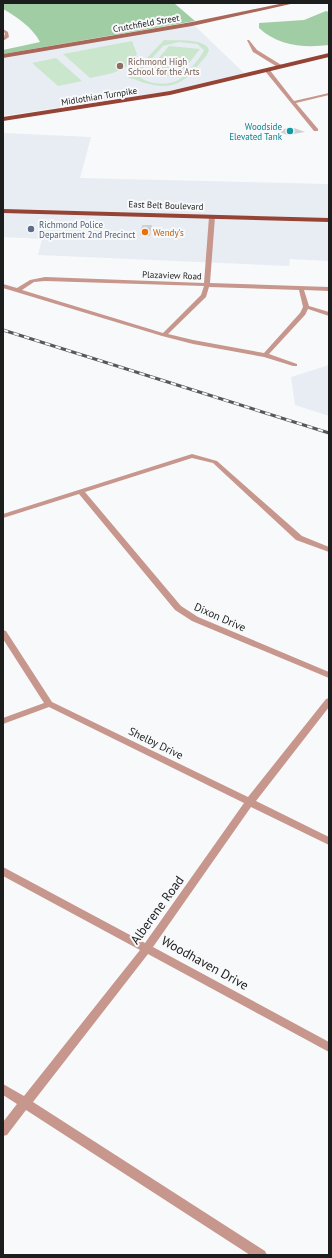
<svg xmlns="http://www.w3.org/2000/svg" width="332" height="1258" font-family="'PT Sans',sans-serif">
<rect width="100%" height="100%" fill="#f8f9fa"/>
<path fill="#e8edf4" d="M193 24 246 75 197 87 3 116V56Z
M3 133 91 137 80 178 329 184V261L290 259 289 266 38 255 42 239 3 237Z
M329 365V416L295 405 291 377Z"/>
<path fill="#cae6cd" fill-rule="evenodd" d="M164 40C172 41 205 37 209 50 207 57 200 62 196 68 182 85 168 90 145 83 137 81 137 79 128 78ZM179 42 197 44 204 50C202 56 186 75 180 79 170 86 149 85 140 77L139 73 163 46Z
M132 41 137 54C128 72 109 74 90 78L63 54Z
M169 46 200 49 178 77 145 74Z
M56 58 82 81 58 86 32 63Z"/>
<path fill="#a1cda5" d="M3 3H174L195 21 3 54V50L40 42C32 27 17 17 3 9Z
M326 11 329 12V45C304 48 278 46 259 28V23L304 20Z"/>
<path fill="#d1d0d0" d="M288 128H294L305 132 288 135 275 131Z
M142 225H152L150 236 140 235Z"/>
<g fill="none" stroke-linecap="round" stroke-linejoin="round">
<path fill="#c7978d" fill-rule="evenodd" d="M3 29 8 32 9 37 3 41 5 33 3 32Z
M247 40H249L257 50 283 66V68H279L253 52Z
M265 69H269L294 101 329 93V95L296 103 318 129V131H314L265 71Z
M212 215 215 217 210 283 329 287V291L304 290 309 306 329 312V316L308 309 305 315 269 354 297 364V366H293L264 357 193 344 162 336 3 288V284L17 288 30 280 45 277 204 283 209 217ZM45 281 204 286 201 295 163 333 22 290 34 282ZM209 287 299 290 303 307 300 313 264 353 193 340 168 334 206 297Z
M192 454 217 461 302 536 329 547V552L296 540 213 463 192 458 85 492 181 606 198 617 329 672V678L192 621 175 610 79 494 3 518V514Z
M3 630 6 631 52 702 248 797 326 699 329 698V707L256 801 329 837V845L251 807 153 947 329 1042V1052L148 954 33 1102 265 1251 267 1255H250L26 1110 7 1135 3 1136V1122L17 1104 3 1095V1084L24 1096 140 950 3 876V867L145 943 244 803 49 707 3 724V718L44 703 3 639Z"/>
<path fill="#aa6759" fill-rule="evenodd" d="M284 3H295L192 26 3 58V54L192 22Z"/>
<path fill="#944334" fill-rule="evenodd" d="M329 53V57L170 95 3 121V117L170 91Z
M3 209 329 218V222L3 213Z"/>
<defs>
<path id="rail" d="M3 330 329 433"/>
</defs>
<use href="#rail" stroke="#575858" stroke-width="3"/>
<use href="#rail" stroke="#f8f9fa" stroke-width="2" stroke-dasharray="5.5" stroke-linecap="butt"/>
</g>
<circle fill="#8d6e63" stroke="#f8f9fa" stroke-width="1.5" cx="120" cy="66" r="4"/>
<circle fill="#0f9aa8" stroke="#f8f9fa" stroke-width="1.5" cx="290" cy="131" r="4"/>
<circle fill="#5c6f8a" stroke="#f8f9fa" stroke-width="1.5" cx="31" cy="229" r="4"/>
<circle fill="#e8710a" stroke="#f8f9fa" stroke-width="1.5" cx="145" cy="232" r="4"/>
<g text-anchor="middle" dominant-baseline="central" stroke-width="4" stroke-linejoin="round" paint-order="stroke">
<g font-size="9" fill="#1c1d1d" stroke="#f8f9fa">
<text transform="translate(146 23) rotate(-10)">Crutchfield Street</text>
<text transform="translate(99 96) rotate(-9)">Midlothian Turnpike</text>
<text transform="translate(166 205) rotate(2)">East Belt Boulevard</text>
<text transform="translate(172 275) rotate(2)">Plazaview Road</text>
</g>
<g font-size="9" fill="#785e54" stroke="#f8f9fa" text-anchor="start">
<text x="128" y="61">Richmond High<tspan x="128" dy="10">School for the Arts</tspan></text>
</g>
<g font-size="9" fill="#0d838f" stroke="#f8f9fa" text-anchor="end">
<text x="282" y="126">Woodside<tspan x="282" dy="10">Elevated Tank</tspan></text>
</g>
<g font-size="9" fill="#4e5e75" stroke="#f8f9fa" text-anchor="start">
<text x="39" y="224">Richmond Police<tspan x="39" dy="10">Department 2nd Precinct</tspan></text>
</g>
<g font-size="9" fill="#c56008" stroke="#f8f9fa" text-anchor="start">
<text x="153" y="232">Wendy's</text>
</g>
<g font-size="11" fill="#1c1d1d" stroke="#f8f9fa">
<text transform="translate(220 617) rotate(24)">Dixon Drive</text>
<text transform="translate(156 743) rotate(26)">Shelby Drive</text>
</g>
<g font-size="13" fill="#1c1d1d" stroke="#f8f9fa">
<text transform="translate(157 910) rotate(-54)">Alberene Road</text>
<text transform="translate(205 963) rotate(29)">Woodhaven Drive</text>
</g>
</g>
<rect width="332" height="1258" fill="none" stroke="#1c1d1d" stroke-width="8"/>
</svg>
